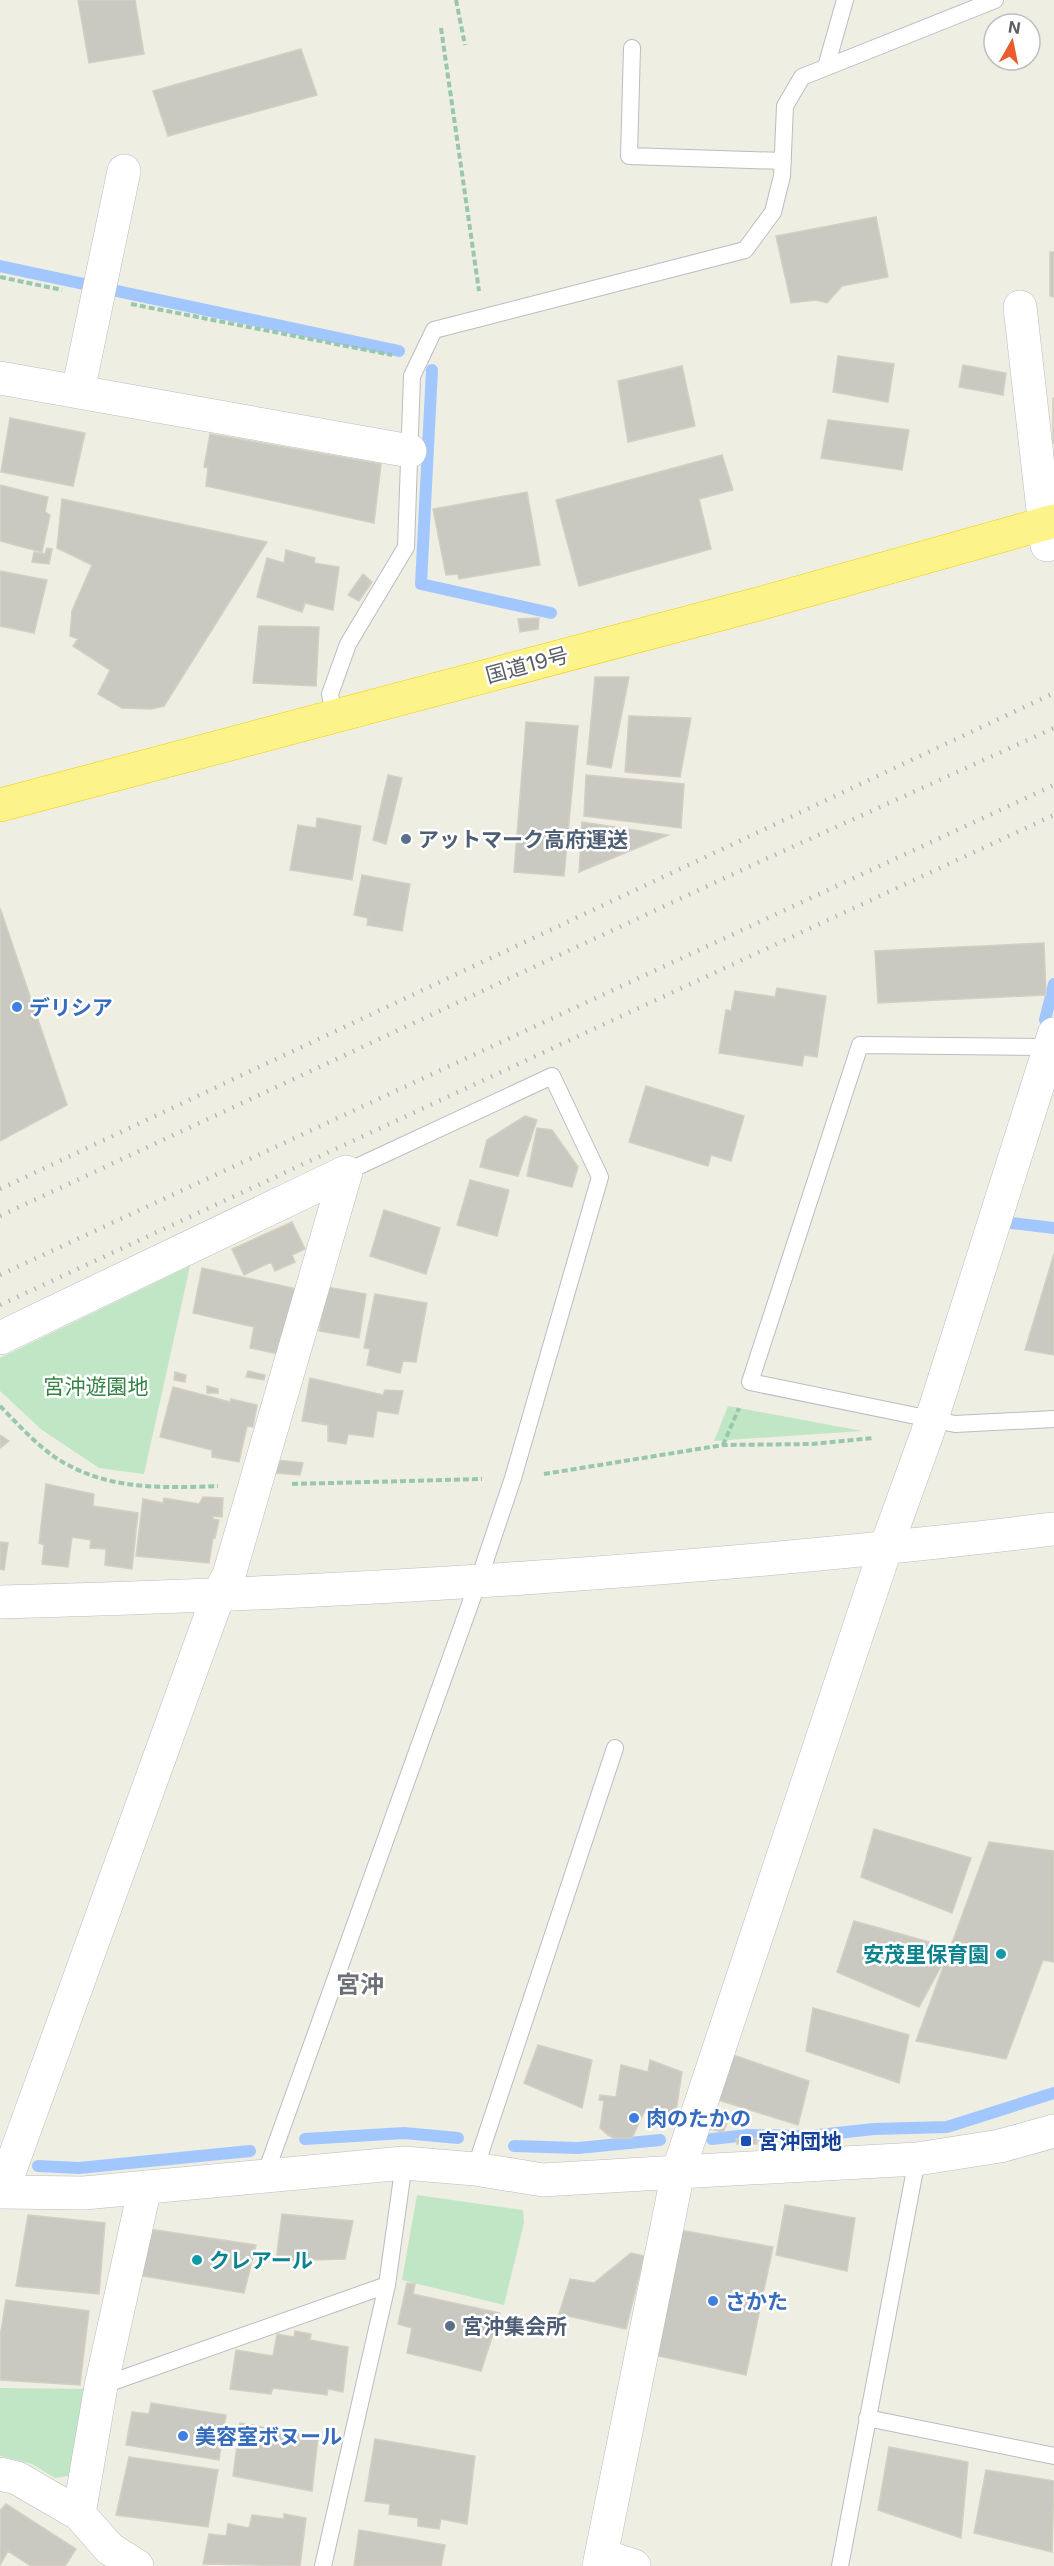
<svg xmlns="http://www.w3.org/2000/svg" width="1054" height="2566" font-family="Inter,'Noto Sans JP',sans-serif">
<rect width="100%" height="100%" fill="#eeeee3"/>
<path fill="#c0e6c6" d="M190 1266 144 1474 99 1468 42 1430 0 1391V1358Z
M728 1406 862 1431 714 1441Z
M417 2195 523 2210 524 2223 504 2305 402 2280Z
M0 2388 90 2389 74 2475 55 2478 32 2464 0 2456Z"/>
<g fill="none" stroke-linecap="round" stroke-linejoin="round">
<path stroke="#a2c7ff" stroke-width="12" d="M0 266 399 351
M432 370 421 584 551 613
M1045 1020 1054 984
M1011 1223 1054 1228
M305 2139 404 2133 458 2138
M712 2139 747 2135 809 2136 874 2129 947 2127 1054 2093
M514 2146 578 2148 660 2140
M38 2166 79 2168 250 2151"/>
</g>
<path fill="#c9c8c1" stroke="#d3d0c2" stroke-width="1.5" d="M78 0H135L144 54 89 63Z
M301 49 317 95 168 136 153 91Z
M876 217 888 277 842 286 827 303 816 300 791 303 776 236Z
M1050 252H1054V297L1050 296Z
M838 356 894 364 888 402 833 392Z
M963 365 1006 373 1003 395 959 387Z
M682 366 695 426 628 442 618 381Z
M1053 398H1054V443H1053Z
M10 418 85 433 73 486 1 472Z
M828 420 909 430 902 470 821 458Z
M210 434 381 464 374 523 206 486 208 468 204 467Z
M722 455 733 490 699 499 711 549 579 586 556 500Z
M0 485 48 497 45 512 50 515 42 552 0 541Z
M527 492 540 565 459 579 458 574 446 575 433 509Z
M62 499 267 542 164 706 151 709 122 708 98 694 110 670 73 646 78 639 70 636 72 611 92 565 57 548Z
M47 548 52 549 49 564 32 562 34 552 45 554Z
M286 550 315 558 314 563 339 567 333 610 305 603 302 612 257 597 267 558 284 563Z
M0 571 47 580 34 633 0 626Z
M363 574 372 582 359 601 348 595Z
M539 618 538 629 520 632 518 619Z
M259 626 319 627 316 686 253 683Z
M595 677H629L611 768 587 764Z
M629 716 691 718 680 777 625 772Z
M526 722 578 726 564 876 514 872Z
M388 775 402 778 386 844 373 840Z
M586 775 684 784 681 828 584 816Z
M317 818 361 826 352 880 290 870 298 825 316 828Z
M582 822 668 835 579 872Z
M362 875 410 884 402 931 367 925 368 918 354 915Z
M0 908 67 1105 0 1141Z
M1044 943 1046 995 878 1003 875 951Z
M777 988 826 996 817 1057 804 1055 802 1066 719 1053 726 1010 731 1011 735 991 775 997Z
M646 1086 744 1116 731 1161 711 1155 708 1166 629 1142Z
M525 1116 537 1120 518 1176 480 1167 487 1140Z
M537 1128 552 1130 578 1167 572 1187 527 1176Z
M470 1180 509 1190 497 1236 457 1225Z
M384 1210 440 1228 426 1274 370 1256Z
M292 1222 305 1249 292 1255 295 1262 275 1271 271 1262 244 1275 232 1249Z
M1054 1254V1355L1025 1350Z
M202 1268 297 1289 283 1355 250 1348 254 1327 193 1313Z
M327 1287 366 1294 359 1338 319 1331Z
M375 1294 427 1303 416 1362 403 1361 400 1373 367 1365 370 1349 364 1348Z
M248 1371 265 1375 264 1380 246 1377Z
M175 1372 186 1375 185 1382 174 1380Z
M310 1378 383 1395 385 1390 403 1391 398 1414 377 1411 373 1437 348 1434 346 1444 328 1441V1425L302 1421Z
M207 1386 218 1389V1393H207Z
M173 1387 230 1402 231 1399 257 1405 253 1427 247 1426 239 1462 212 1457V1450L160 1437Z
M0 1435 9 1441 0 1448Z
M277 1460 303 1463 300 1475 276 1473Z
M46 1484 94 1494 93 1506 138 1513 132 1569 105 1565 106 1549 90 1548 91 1540 72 1537 68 1567 42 1564 44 1545 39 1543Z
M203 1497 223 1498 222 1517 213 1516V1519L219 1520 215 1538H213L209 1563 136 1556 143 1499 163 1503 164 1498 199 1504Z
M0 1542 8 1543 4 1570 0 1569Z
M874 1829 971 1858 952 1913 861 1877Z
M989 1842 1054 1851V1962L1043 1960 1006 2059 916 2041Z
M854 1921 951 1948 919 2007 837 1972Z
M813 2008 909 2035 899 2083 806 2051Z
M538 2045 592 2060 582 2108 524 2083Z
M733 2055 809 2081 798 2125 715 2099Z
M650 2060 682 2072 675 2118 644 2112 632 2138H614L608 2135 600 2128 604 2101 599 2100 600 2095 616 2097 621 2065 648 2072Z
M709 2119 727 2123 723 2132 705 2128Z
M756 2138 757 2144H737L736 2139Z
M785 2205 855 2218 847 2271 776 2255Z
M282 2214 353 2221 345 2259 276 2261Z
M28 2215 105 2223 99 2294 16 2286Z
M149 2229 256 2245 244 2293 137 2275Z
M680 2230 773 2247 746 2375 654 2355Z
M631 2253 644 2256 626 2329 559 2314 570 2279 594 2283Z
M407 2283 415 2284 413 2294 500 2313 481 2371 407 2353 412 2328 398 2324Z
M6 2300 89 2311 80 2385 0 2380V2337Z
M295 2331 311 2334 310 2340 348 2347 343 2392 328 2389 327 2395 273 2388 271 2394 230 2389 236 2350 273 2356 277 2334 294 2337Z
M151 2403 226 2415 219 2460 126 2445 132 2412 149 2414Z
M240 2423 318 2437 312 2491 233 2476Z
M375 2439 475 2456 467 2524 441 2519 439 2529 418 2526V2518L389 2514 390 2504 365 2501Z
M889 2447 968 2462 961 2538 878 2510Z
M129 2457 218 2470 208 2527 116 2515Z
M986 2470 1054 2481 1052 2552 974 2533Z
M6 2504 76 2549 65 2566H31L8 2551 0 2565V2511Z
M284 2514 306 2518 300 2566 203 2564 209 2534 226 2536 228 2524 249 2528 252 2515 284 2519Z
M359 2530 445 2545 441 2566H354Z"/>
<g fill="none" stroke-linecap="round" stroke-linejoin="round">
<defs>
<path id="lane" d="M632 48 629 156 783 161
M826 67 845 0
M334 715 330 694 348 644 406 547 412 376 434 330 745 250 773 212 782 176 785 106 802 77 995 0
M1049 1047 860 1045 750 1382 955 1424 1054 1419
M475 2169 615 1748
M265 2175 478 1582 513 1478 600 1177 552 1076 346 1172
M101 2386 387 2285
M867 2418 1054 2456
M323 2566 387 2285 404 2163
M840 2566 917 2159"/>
<path id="street" d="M1020 307 1047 545
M0 378 410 451
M78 391 124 171
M0 1338 346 1172
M0 1602C352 1593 704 1571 1054 1529
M0 2192 84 2193 404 2163 475 2169 543 2180 678 2172 917 2159 1000 2146 1054 2131
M2 2192 218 1596 229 1575 346 1172
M0 2474 17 2478 79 2514 110 2549 137 2566
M79 2514 101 2386 145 2187
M601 2555 634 2566
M599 2566 678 2172 885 1550 927 1434 1054 1034"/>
<path id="highway" d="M0 805 758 604 1054 521"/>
</defs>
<use href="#lane" stroke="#bbbcc2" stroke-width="18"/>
<use href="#street" stroke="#bbbcc2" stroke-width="34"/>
<use href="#highway" stroke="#f1cf00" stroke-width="34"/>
<path stroke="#99c7ad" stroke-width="4" stroke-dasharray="6 3" stroke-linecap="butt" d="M456 0 465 45
M441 28 479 291
M0 277 62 290
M131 304 392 355
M0 1406C21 1427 43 1453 70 1466 115 1490 168 1488 218 1486
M723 1445 739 1408
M544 1474 723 1445 812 1444 873 1438
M292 1484 482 1479"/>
<use href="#lane" stroke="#fff" stroke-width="16"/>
<use href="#street" stroke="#fff" stroke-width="33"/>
<use href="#highway" stroke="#fdf38b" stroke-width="33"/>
<path stroke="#b6b7b7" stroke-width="4.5" stroke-dasharray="1.5 8" stroke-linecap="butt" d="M0 1189 1054 693
M0 1216 746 868 1054 728
M0 1275 1054 785
M0 1305 1054 815"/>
</g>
<g fill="#5c6f8a" stroke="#fff" stroke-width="2">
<circle cx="406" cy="839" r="6"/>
<circle cx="450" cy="2326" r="6"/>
</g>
<g fill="#3f7fe0" stroke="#fff" stroke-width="2">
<circle cx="17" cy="1007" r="6"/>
<circle cx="634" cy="2118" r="6"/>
<circle cx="713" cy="2301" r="6"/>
<circle cx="183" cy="2436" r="6"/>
</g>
<g fill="#0f9aa8" stroke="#fff" stroke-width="2">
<circle cx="1001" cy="1954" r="6"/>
<circle cx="197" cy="2260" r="6"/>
</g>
<rect fill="#1a4fb4" stroke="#fff" stroke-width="2" x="740" y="2135" width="12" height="12" rx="3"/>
<g text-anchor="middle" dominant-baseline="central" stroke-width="5" stroke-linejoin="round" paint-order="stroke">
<g font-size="21" fill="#5b5e64" stroke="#fff">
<text transform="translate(527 665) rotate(-15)">国道19号</text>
</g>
<g font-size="21" font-weight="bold" fill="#4e5e75" stroke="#fff" text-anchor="start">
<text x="418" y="839">アットマーク高府運送</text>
<text x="462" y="2326">宮沖集会所</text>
</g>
<g font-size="21" font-weight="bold" fill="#366cbe" stroke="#fff" text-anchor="start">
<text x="29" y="1007">デリシア</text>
<text x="646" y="2118">肉のたかの</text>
<text x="725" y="2301">さかた</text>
<text x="195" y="2436">美容室ボヌール</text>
</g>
<g font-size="21" fill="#348345" stroke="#fff">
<text x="96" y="1386">宮沖遊園地</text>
</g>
<g font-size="21" font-weight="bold" fill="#0d838f" stroke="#fff" text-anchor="end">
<text x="989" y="1954">安茂里保育園</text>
<text x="209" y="2260" text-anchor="start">クレアール</text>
</g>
<g font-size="21" font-weight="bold" fill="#164399" stroke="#fff" text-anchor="start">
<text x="758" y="2141">宮沖団地</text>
</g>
<g font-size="24" font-weight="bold" fill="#6c7076" stroke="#fff">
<text x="360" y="1984">宮沖</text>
</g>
</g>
<g transform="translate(1012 42) rotate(9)"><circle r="28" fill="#ffffff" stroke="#bdbfc1" stroke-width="1.5"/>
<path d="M0-4.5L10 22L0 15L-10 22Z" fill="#ea5c2e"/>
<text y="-9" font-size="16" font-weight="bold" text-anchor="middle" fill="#5b5e64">N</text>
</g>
</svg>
